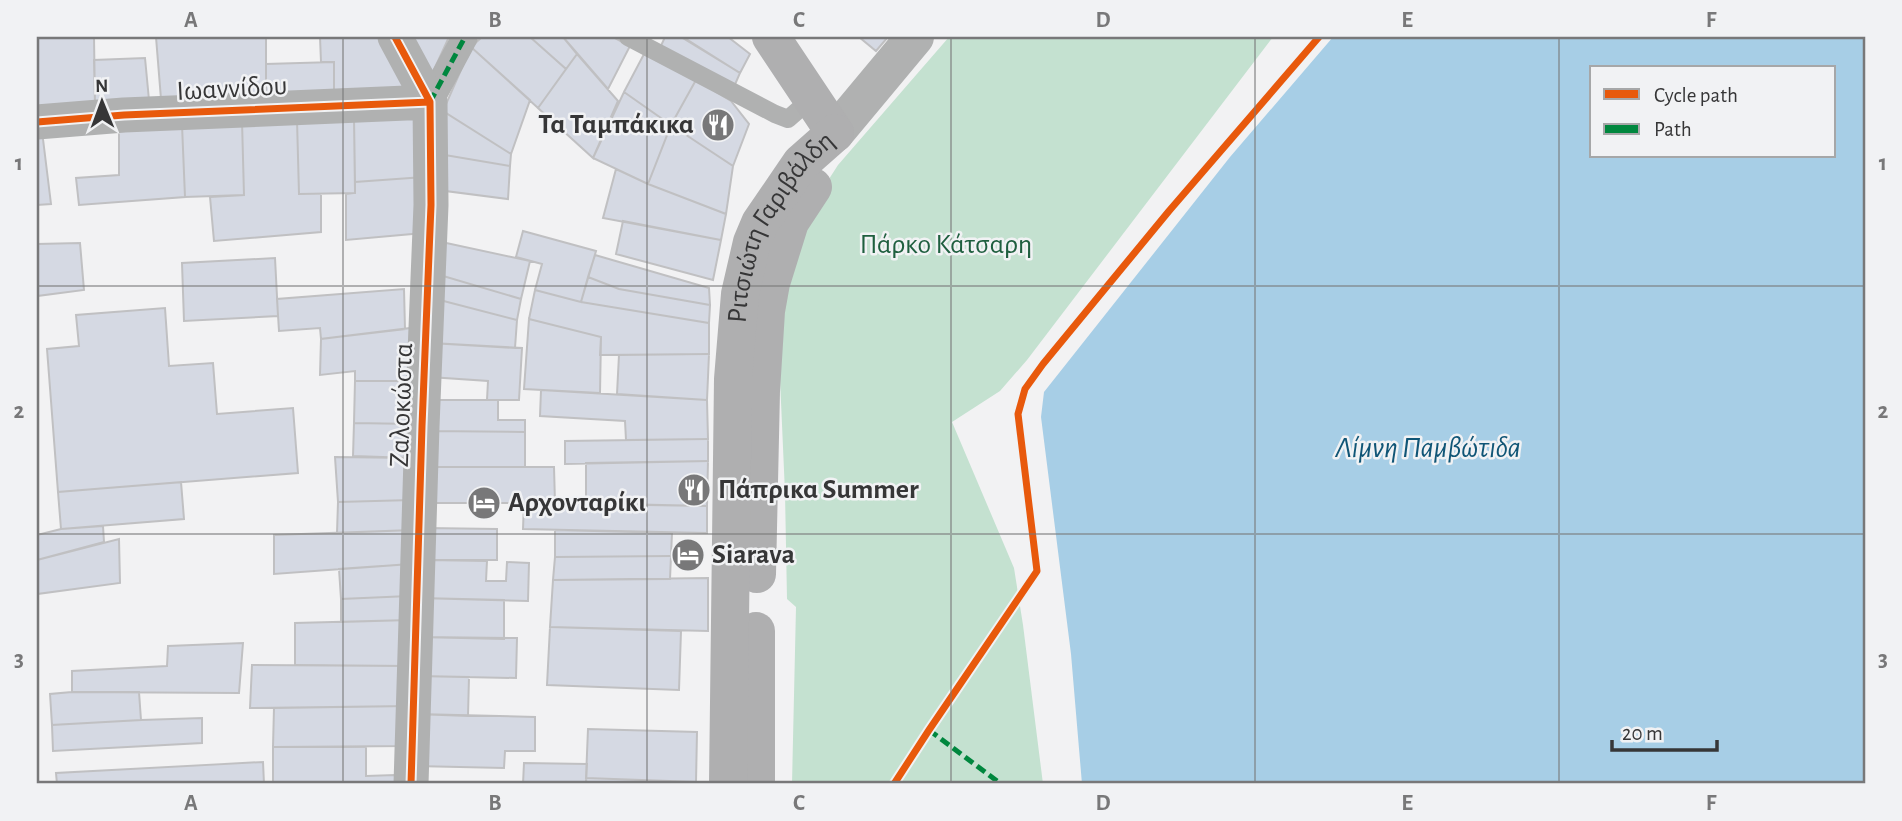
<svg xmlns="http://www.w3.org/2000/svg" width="1902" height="821" font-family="'Alegreya Sans',sans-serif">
<rect width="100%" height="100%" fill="#f2f2f3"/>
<path fill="#c4e1d0" d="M949 37H1273L1027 360 1000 391 952 422 1014 568 1023 625 1043 784H792L796 607 787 599 785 493 780 379V289L829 179 838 165Z"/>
<path fill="#a7cee6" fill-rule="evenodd" d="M1333 37H1865V784H1082L1071 654 1041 417 1044 392 1230 157ZM1592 68H1834V156H1592Z"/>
<path fill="#d5d9e3" stroke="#c0c0c2" stroke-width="2" d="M37 37H94L95 105 37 110Z
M156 37H266V100L161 99Z
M320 37H388L404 64V97H334V62H321Z
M403 37H449L433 72Z
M482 37H530L566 69 538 108 471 47Z
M530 37H563L577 54 566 69Z
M563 37H613L630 46 608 89Z
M665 37H681L740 73 733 89 659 50Z
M683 37H728L750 54 740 73Z
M859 37H888L876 51Z
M471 47 530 100 511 154 443 111Z
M577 54 618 101 593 158 538 108Z
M644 54 696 80 671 125 624 92Z
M145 58 149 100 95 105 94 60Z
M334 62V97L266 100V64Z
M696 80 731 101 749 124 733 166 671 125Z
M624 92 671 125 648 184 593 158Z
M423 109 424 177 355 182 354 118Z
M443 111 511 154 510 166 439 154Z
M354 118 355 193 299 194 297 120Z
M297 120 299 194H321V232L214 241 210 197 244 195 242 121Z
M242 121 244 195 185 197 182 125Z
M182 125 185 197 79 205 76 178 119 175V130Z
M671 125 733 166 726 214 648 184Z
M42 131 51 204 37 205V132Z
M439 154 510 166 508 199 438 190Z
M616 169 648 184 726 214 721 240 603 218Z
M424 177 423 233 346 240V194L355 193V182Z
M623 221 721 240 713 280 616 254Z
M523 231 596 251 581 302 535 290 542 264 516 257Z
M437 241 530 261 521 299 433 273Z
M80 243 84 290 37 296V244Z
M595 255 709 288 710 305 619 289 588 277Z
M275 258 278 316 184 321 182 263Z
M433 273 521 299 517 320 432 298Z
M588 277 619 289 710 305 709 323 581 302Z
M404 289 405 329 321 339 320 328 279 331 277 299Z
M535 290 581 302 709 323V354L600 355 601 337 529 319Z
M432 298 517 320 515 348 431 343Z
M165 308 169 366 213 363 217 414 293 408 298 473 58 492 47 349 79 346 76 315Z
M529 319 601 337 600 393 524 389Z
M419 327 414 381H355V371L320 375 321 339Z
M431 343 522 348 519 400H487L488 381 430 377Z
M709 354 707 400 617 394 619 355Z
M355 381H414L413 424 354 423Z
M541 390 707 400 708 439 626 440 625 421 540 416Z
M427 400H498V420H525V432L427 431Z
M354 423 413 424 412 458 353 456Z
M427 431 525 432V467H424Z
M708 439V461L565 464V441Z
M335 457 412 458V500L338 502Z
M708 461 707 506 586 504V463Z
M424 467H554L555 503H424Z
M181 482 184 519 61 529 58 492Z
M412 500V530L337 533 338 502Z
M524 502 707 506V533L523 529Z
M103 526 104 542 37 560V535L61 529Z
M427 528 497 529V560H427Z
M412 530 410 564 274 574V535Z
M555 530 672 533 671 556 555 557Z
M119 539 120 583 37 594V560Z
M671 556 670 579 553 580 555 557Z
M427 560 487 561 486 581H506L507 562 529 563 528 601 420 598Z
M410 564 409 596 341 599 339 569Z
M708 578V631L550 627 553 580Z
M409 596V620L341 622V599Z
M420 598 504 600V639L419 637Z
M409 620 408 666 295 665V623Z
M550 627 681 631 679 690 547 685Z
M419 637 517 638 516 678 418 676Z
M243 643 239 693 72 692V671L167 666 168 646Z
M252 665 408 666 409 706 250 708Z
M418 676 469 677 468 716 416 714Z
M72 692H139L141 720 52 725 50 694Z
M409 706 408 746 273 747 274 708Z
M416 714 535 717V751H505L504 768 415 766Z
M202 718V743L53 751 52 725 141 720Z
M588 729 697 732 696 782 586 778Z
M273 747H366V776L395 775V784H273Z
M263 762 264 784H57L56 773Z
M524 763 587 764 586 784H523Z
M586 778 696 782 695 784H586Z"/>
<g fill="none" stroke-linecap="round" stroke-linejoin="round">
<path stroke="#b0b1b1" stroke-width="18" d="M628 37 775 114 788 119 812 98"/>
<path stroke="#b0b1b1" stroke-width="26" d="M430 102 465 37"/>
<path stroke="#b0b1b1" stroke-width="35" d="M395 37 430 102 431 205 422 426 411 784
M37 122 124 115 430 102"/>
<path stroke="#b0b1b1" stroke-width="38" d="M835 133 915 37"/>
<g stroke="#afafb0" stroke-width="38">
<path d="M771 37 835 133"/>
<path d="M757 574 761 391 766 311 771 283 790 222 813 187"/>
<path d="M756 631V784"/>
<path id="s1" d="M728 784 733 379 740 294 752 242 760 223 801 163 835 133"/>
</g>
<path stroke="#00873e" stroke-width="5" stroke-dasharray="10 5" stroke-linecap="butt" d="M430 102 465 37
M929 730 1001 784"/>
<defs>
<path id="cycleway" d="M395 37 430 102 431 205 422 426 411 784
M37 122 124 115 430 102
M894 784 929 730 1037 571 1018 414 1025 389 1043 364 1169 211 1319 37"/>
</defs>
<use href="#cycleway" stroke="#f1f2f4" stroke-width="11"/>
<use href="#cycleway" stroke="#e8590c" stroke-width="7"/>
</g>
<path fill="none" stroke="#787879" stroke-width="2" stroke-opacity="0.55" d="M343 37V784M647 37V784M951 37V784M1255 37V784M1559 37V784M37 286H1865M37 534H1865"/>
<defs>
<symbol id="restaurant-disc" viewBox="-11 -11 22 22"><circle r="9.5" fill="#787879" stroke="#f1f2f4"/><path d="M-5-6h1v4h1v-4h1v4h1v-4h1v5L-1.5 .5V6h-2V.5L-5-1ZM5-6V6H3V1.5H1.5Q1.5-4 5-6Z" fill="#fff"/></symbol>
<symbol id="hotel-disc" viewBox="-11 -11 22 22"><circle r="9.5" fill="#787879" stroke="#f1f2f4"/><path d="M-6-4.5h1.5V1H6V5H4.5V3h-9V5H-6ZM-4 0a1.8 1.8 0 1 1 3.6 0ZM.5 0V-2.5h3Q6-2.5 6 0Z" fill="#fff"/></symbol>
</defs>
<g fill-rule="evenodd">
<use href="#restaurant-disc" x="699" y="106" width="38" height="38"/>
<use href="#restaurant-disc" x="675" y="471" width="38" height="38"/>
<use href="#hotel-disc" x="465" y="484" width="38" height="38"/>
<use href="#hotel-disc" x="669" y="536" width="38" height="38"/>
</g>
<g text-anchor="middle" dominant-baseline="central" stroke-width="5" stroke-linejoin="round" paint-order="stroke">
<g font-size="28" fill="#363637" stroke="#f1f2f4">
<text transform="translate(232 89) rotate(-3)">Ιωαννίδου</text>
<text stroke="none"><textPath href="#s1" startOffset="569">Ριτσιώτη Γαριβάλδη</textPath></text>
<text transform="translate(402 405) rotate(-88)">Ζαλοκώστα</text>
</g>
<g font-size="28" font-weight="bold" fill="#363637" stroke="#f1f2f4" text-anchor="start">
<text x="694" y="125" text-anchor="end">Τα Ταμπάκικα</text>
<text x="718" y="490">Πάπρικα Summer</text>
<text x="508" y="503">Αρχονταρίκι</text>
<text x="712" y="555">Siarava</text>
</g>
<g font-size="28" fill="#1f5f3f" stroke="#f1f2f4">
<text x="946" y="245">Πάρκο Κάτσαρη</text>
</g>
<g font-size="30" font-style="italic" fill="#105576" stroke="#f1f2f4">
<text x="1428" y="448">Λίμνη Παμβώτιδα</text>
</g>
</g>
<rect width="1902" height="821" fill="none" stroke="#f1f2f4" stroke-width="77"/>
<rect x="1590" y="66" width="245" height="91" fill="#f1f2f4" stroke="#a6a7a8" stroke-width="2"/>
<rect x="1604" y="89" width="35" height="10" fill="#e8590c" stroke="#a6a7a8" stroke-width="2"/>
<text x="1654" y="102" font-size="21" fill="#363637">Cycle path</text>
<rect x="1604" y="124" width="35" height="10" fill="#00873e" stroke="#a6a7a8" stroke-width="2"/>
<text x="1654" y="136" font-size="21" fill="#363637">Path</text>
<g transform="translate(102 102) rotate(359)" stroke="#f1f2f4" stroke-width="5" paint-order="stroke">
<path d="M0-5L12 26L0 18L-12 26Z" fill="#363637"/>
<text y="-10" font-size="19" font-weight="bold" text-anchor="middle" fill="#363637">N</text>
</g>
<path d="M1612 740v10h105v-10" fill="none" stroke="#363637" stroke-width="3.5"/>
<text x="1622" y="740" font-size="21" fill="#363637" stroke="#f1f2f4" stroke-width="5" paint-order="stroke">20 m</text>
<rect x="38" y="38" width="1826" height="744" fill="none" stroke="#787879" stroke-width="2.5"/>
<g font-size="23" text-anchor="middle" font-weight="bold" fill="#787879">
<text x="191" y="27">A</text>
<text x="495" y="27">B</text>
<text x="799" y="27">C</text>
<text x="1103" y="27">D</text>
<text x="1407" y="27">E</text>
<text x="1711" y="27">F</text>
<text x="19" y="170">1</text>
<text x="1883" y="170">1</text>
<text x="19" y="418">2</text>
<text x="1883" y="418">2</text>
<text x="19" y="666">3</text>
<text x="1883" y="666">3</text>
<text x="191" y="810">A</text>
<text x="495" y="810">B</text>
<text x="799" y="810">C</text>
<text x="1103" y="810">D</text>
<text x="1407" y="810">E</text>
<text x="1711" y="810">F</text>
</g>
</svg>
